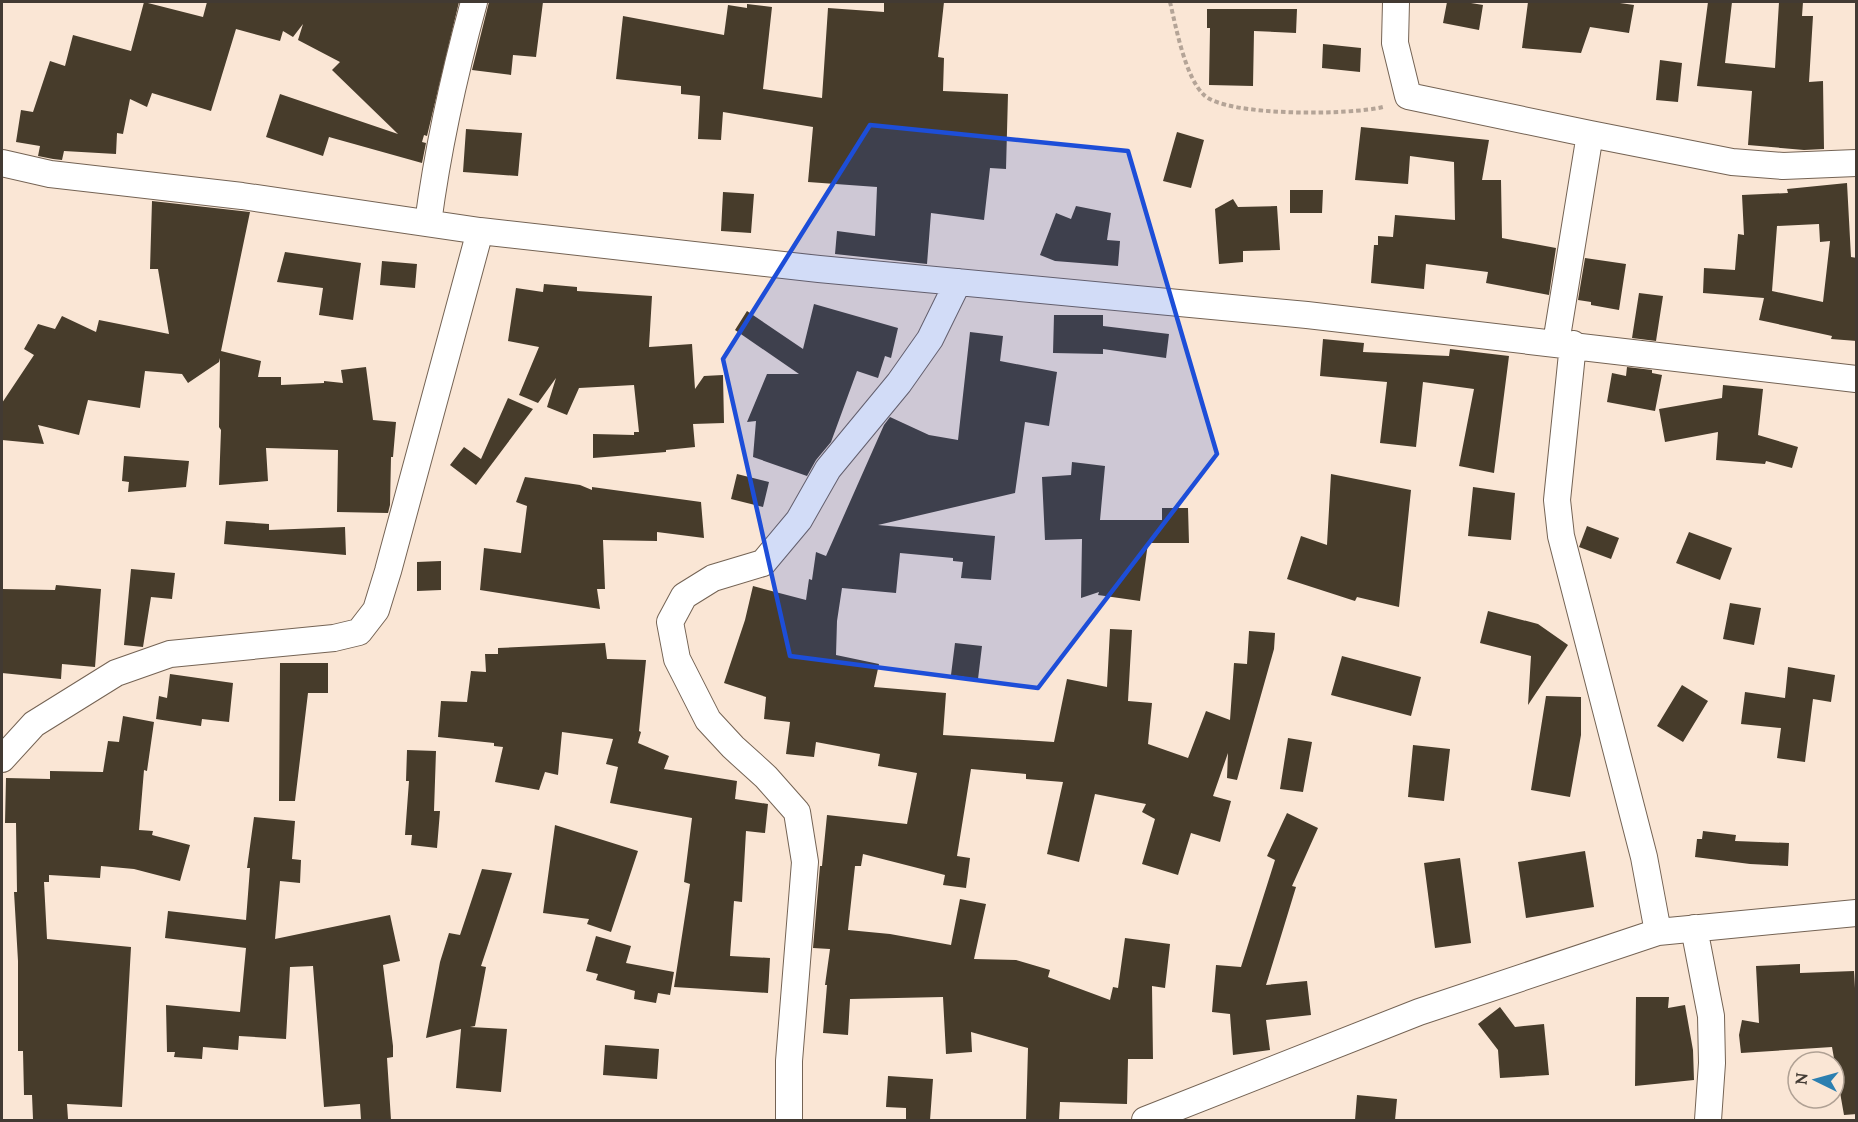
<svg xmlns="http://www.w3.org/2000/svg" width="1858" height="1122" font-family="Lora,serif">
<rect width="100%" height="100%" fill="#fae6d5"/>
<path fill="#473c2b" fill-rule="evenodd" d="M144 2 203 17 207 2H459L427 136 424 135 422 142 426 143 422 163 329 137 323 156 266 137 280 94 398 134 332 70 340 62 298 40 303 24 293 37 283 31 280 41 236 29 211 111 152 93 147 107 130 99 123 134 117 133 116 154 64 151 62 160 53 159 38 156 40 146 16 142 21 110 33 112 50 61 65 66 73 35 131 51Z
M489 2H543L536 57 513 55 511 75 472 70Z
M884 2H944L938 57 944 58 943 91 1008 94 1006 169 990 168 984 220 931 213 927 264 835 254 837 231 875 236 877 187 808 182 813 127 723 112 721 140 698 139 700 96 681 94V86L616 79 623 16 724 35 728 5 747 8V4L772 7 763 89 822 98 828 8 884 12Z
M1447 2H1465L1483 5 1479 30 1443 23Z
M1528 2H1613L1634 5 1629 33 1590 27 1581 53 1522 48Z
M1708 2H1732L1725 63 1775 68 1779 2H1803L1802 16H1813L1809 82 1823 81 1824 149 1804 150 1748 145 1752 91 1697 86Z
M1207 9H1297L1296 33 1254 31 1253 86 1209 85 1210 28H1207Z
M1323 44 1361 48 1360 72 1322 68Z
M1660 60 1682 63 1678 102 1656 100Z
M1361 127 1489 140 1482 180H1501L1502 238 1556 248 1549 295 1486 283 1488 272 1426 264 1424 289 1371 283 1374 245H1378V236L1393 237 1395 215 1455 220 1454 162 1410 156 1408 184 1355 180Z
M466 129 522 133 518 176 463 172Z
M1177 132 1204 140 1191 188 1163 181Z
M1847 183 1851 257 1857 258V341L1831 339 1832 336 1759 320 1764 298 1703 293 1704 268 1735 270 1738 234 1744 235 1742 195 1788 193 1787 189ZM1819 224 1820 242 1830 241 1823 302 1772 291 1777 226Z
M1290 190H1323L1322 213H1290Z
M723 192 754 194 751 233 721 231Z
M1233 199 1238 207 1277 206 1280 250 1243 251V262L1219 264 1215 209Z
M152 201 250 212 221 351 261 361 258 377H281V385L324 383V381L343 383 341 370 366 367 373 420 396 422 393 457H391L390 505 388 513 337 512 338 450 266 448 268 481 219 485 221 430 219 427 220 358 219 362 188 383 182 374 145 371 140 408 88 400 79 435 38 425 44 444 2 440V403L34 355 24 349 38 324 55 329 62 316 96 332 99 320 169 334 158 269H150Z
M1076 206 1111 213 1107 240 1120 241 1118 266 1055 261 1040 255 1056 213 1071 219Z
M285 252 361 263 353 320 319 315 323 288 277 282Z
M1585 258 1626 264 1619 310 1591 305V302L1578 300Z
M382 261 417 264 415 288 380 285Z
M544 284 577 287V291L652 296 649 347 692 344 695 389 704 376 723 375 724 423 693 424 695 447 666 450V452L593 458V434L634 435V432H639L634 385 579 388 567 415 547 407 556 378 538 403 519 395 539 347 508 341 516 288 543 292Z
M1639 293 1663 296 1656 341 1632 338Z
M814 304 898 328 891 358 885 356 878 378 857 371 831 442 816 460 807 476 753 457 756 421 747 422 767 374H799L735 330 747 311 803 349Z
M1054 315H1103V326L1169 334 1166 358 1103 349V354L1053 353Z
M970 332 1003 336 1000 361 1057 372 1049 426 1025 422 1015 493 878 525 995 536 991 580 961 578 963 562 953 561V558L900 553 896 593 842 588 837 621 836 655 879 664 874 687 946 693 943 735 1054 742 1067 679 1107 687 1110 629 1132 630 1128 701 1152 703 1148 744 1188 758 1206 711 1230 720 1234 663 1247 664 1249 631 1275 633 1274 649 1237 780 1227 778 1228 753 1213 796 1231 801 1220 842 1191 833 1178 875 1142 864 1155 819 1142 812 1146 804 1095 794 1079 862 1047 854 1063 782 1026 779V774L971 769 957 856 970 858 966 888 943 885 945 875 863 854 861 866H855L848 930 890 934 951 945 960 899 986 904 974 959 1016 960 1050 970 1048 977 1110 1000 1113 987 1118 988 1125 938 1170 944 1165 988 1152 986 1153 1059H1128L1127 1104 1060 1102 1059 1120H1026L1028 1048 971 1032 972 1052 946 1054 943 997 850 999 848 1035 823 1033 827 985H825L830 949 813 948 820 866H822L827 815 907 824 917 773 878 766 880 754 816 742 814 757 786 754 790 722 764 719 766 697 724 683 745 620 753 586 806 600 809 579 812 580 816 552 826 556 884 425 890 417 929 435 958 440Z
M1323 339 1364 343 1363 352 1449 356 1450 349 1509 356 1494 473 1459 466 1474 389 1423 382 1416 447 1380 443 1387 382 1320 376Z
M1627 367 1652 370V373L1662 375 1655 411 1607 402 1612 373 1626 376Z
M1723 385 1763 389 1758 435 1798 447 1792 468 1766 461 1765 464 1716 460 1718 432 1665 442 1659 409 1722 398Z
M508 398 533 409 476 485 450 465 464 447 481 459Z
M124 456 189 461 186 487 128 492 129 482 122 481Z
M1072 462 1105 466 1100 520H1162V508H1188L1189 543H1148L1140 601 1098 595 1099 592 1081 598 1082 539 1045 540 1042 477 1071 475Z
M737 474 769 482 763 507 731 499Z
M1331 474 1411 490 1399 607 1357 597 1355 601 1287 579 1301 536 1327 545Z
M525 477 580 485 592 490V487L701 502 704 538 657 532V541L603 540 605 589H597L600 609 480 590 484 548 521 553 527 506 516 502Z
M1473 487 1515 493 1511 540 1468 536Z
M226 521 269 524V530L345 527 346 555 224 544Z
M1587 526 1619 538 1611 559 1579 547Z
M1689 532 1732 548 1720 580 1676 563Z
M441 561V590L417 591V562Z
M131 569 175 573 172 599 151 597 143 647 124 645Z
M56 585 101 589 95 667 62 664 61 679 2 673V589L55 590Z
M1730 603 1761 608 1754 645 1723 639Z
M1488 611 1538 624 1568 645 1528 705 1531 656 1480 643Z
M605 643 607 659 646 660 639 731 641 732 638 743 669 756 664 769 737 781 735 799 768 804 765 833 746 831 742 902 734 901 730 956 770 958 768 993 674 987 690 884 684 882 692 818 610 803 618 767 606 764 613 739 562 732 558 775 545 772 539 790 495 782 503 747 494 746V743L438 737 441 701 467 702 471 671 486 672 485 654H498V648Z
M955 643 982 646 978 679 951 675Z
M1342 656 1421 677 1411 716 1331 695Z
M280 663H328V693H308L295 801H279Z
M1788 667 1835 675 1831 702 1813 699 1805 762 1777 758 1781 728 1741 724 1745 692 1785 698Z
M170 674 233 683 229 722 202 719 201 726 156 719 159 696 167 698Z
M1682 685 1708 701 1683 742 1657 726Z
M1546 696 1581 697V735L1570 797 1531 790Z
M123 716 154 722 147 771 144 770 139 830 153 831 152 835 190 845 180 881 134 869 101 866 100 878 49 875V882H44L47 939 131 947 122 1107 67 1104 68 1119H33L32 1095H24L23 1051H18V961L14 892H17L16 823H5L6 778 50 779V771L103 772 108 741 119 742Z
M1288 738 1312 742 1303 792 1280 789Z
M1413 745 1450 749 1444 801 1408 797Z
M407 750 436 751 434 811H440L437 848 411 845 412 835H405L409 781H406Z
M1287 813 1318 828 1292 886 1296 887 1266 985 1307 981 1311 1015 1266 1020 1270 1050 1233 1055 1230 1014 1212 1012 1216 965 1241 967 1275 860 1267 856Z
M254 817 295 821 292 859 301 860 300 883 280 881 275 939 390 915 400 961 383 965 393 1046V1057L387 1058 391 1120H361L360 1104 324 1107 313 966 290 967 286 1039 239 1036 238 1050 203 1047 202 1059 174 1057 175 1052H167L166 1005 240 1012 246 948 165 938 168 911 246 920 250 868H247Z
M555 825 638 851 611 932 587 924 589 919 543 913Z
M1703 831 1736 835 1735 841 1789 843 1788 866 1750 864 1695 857 1697 839H1702Z
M1585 851 1594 907 1526 918 1518 862Z
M1460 858 1471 943 1435 948 1424 863Z
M482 869 512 873 481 966 486 967 475 1026 470 1027 507 1029 501 1092 456 1088 461 1029 426 1038 440 962 449 933 460 935Z
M596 936 631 946 626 963 674 972 670 995 658 993 656 1003 634 999 635 991 596 980 598 974 586 971Z
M1800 964V973L1854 971 1857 1022V1114L1844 1115 1832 1047 1741 1053 1739 1035 1742 1020 1759 1023 1756 966Z
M1636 997H1669L1668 1008 1685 1005 1693 1050 1694 1080 1635 1086Z
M1500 1007 1515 1027 1544 1024 1549 1075 1500 1078 1498 1050 1478 1024Z
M605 1045 659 1049 657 1079 603 1075Z
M888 1076 933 1079 930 1120H906V1108L886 1107Z
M1357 1095 1397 1099 1395 1120H1355Z"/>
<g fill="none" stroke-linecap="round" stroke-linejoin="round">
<defs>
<path id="minor" d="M1396 2 1395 43 1408 96 1590 134 1732 162 1783 166 1856 163
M2 163 50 174 242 196 480 231 819 269 1307 315 1856 379
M428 223C438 147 454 75 474 2
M1556 343 1590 134
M1573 344 1557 500 1561 536 1644 857 1658 932
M2 759 34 724 116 673 170 654 334 638 359 632 376 610 388 571 480 231
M1694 928 1711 1016 1712 1063 1708 1120
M789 1120V1061L805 862 797 812 766 777 733 747 708 720 677 659 670 622 684 596 713 578 763 563 799 520 828 469 899 383 930 339 958 282
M1145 1120 1419 1012 1658 932 1856 913"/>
</defs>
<use href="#minor" stroke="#746354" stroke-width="28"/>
<path stroke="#b4a497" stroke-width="4" stroke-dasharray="4.5 3" stroke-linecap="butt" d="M1170 2C1176 27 1185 77 1204 95 1227 117 1352 115 1383 107"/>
<use href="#minor" stroke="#fff" stroke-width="26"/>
</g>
<path fill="#1d4ed8" fill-opacity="0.2" stroke="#1d4ed8" stroke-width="4.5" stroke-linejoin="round" d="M870 125 1128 151 1217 454 1038 688 790 656 723 359Z"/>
<rect width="1858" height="1122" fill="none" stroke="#423a33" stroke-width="6"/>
<g transform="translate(1816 1080) rotate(275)"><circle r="28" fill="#fae6d5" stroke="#b0a194" stroke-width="1.5"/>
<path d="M0-4.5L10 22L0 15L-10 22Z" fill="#2c7fb0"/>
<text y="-9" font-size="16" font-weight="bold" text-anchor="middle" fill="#423a33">N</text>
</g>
</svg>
